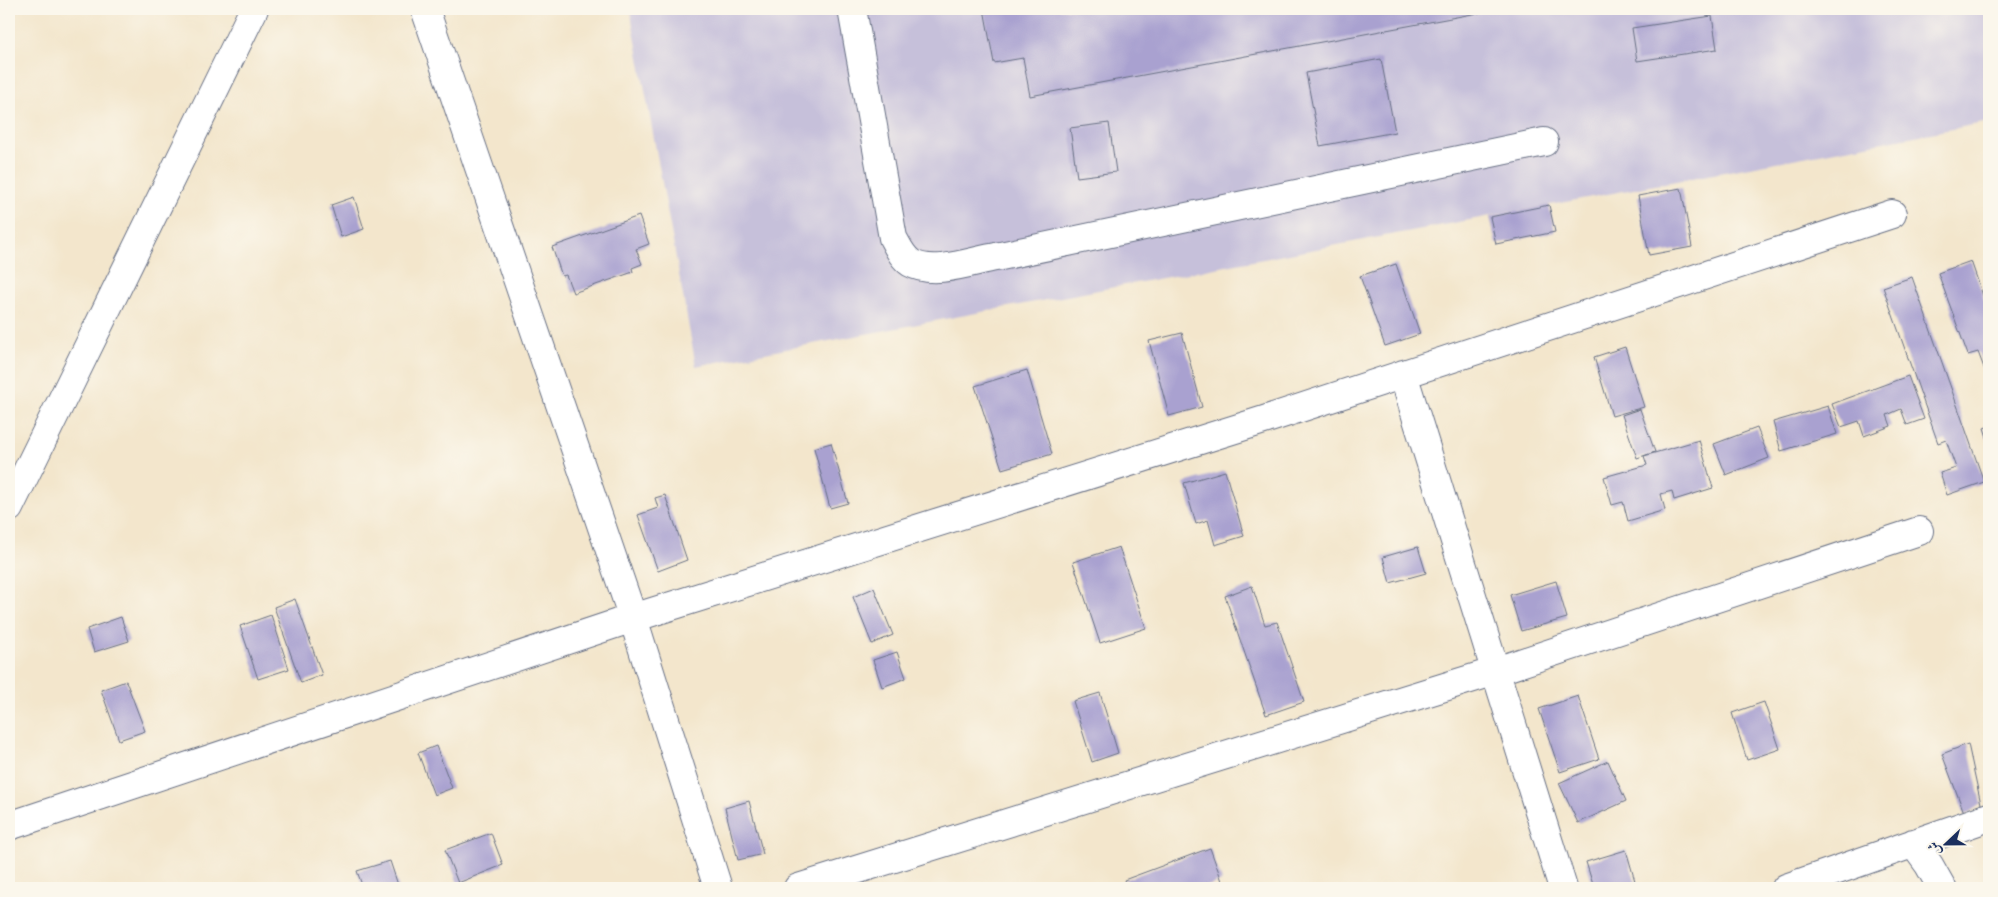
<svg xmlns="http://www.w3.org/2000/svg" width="1998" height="897" font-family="'Libre Bodoni',Amiri,serif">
<rect width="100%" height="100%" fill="#fbf7ec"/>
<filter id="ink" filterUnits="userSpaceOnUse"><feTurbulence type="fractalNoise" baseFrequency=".02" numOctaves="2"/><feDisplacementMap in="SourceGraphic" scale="10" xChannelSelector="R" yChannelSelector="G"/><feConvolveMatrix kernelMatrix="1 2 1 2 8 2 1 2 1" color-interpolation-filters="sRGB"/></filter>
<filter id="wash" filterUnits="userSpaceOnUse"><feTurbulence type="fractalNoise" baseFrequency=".0096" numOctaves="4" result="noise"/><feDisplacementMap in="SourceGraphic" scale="20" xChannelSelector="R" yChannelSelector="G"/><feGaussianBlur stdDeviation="1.12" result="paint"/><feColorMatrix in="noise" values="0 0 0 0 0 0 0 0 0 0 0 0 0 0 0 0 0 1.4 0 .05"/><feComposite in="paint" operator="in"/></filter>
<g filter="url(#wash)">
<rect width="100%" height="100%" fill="#f3e6cc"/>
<path fill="#c6c0da" d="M630 9H1989V122L696 366Z"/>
<g id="blocks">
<path fill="#a9a1d0" d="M984 9H1493L1494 10 1030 96 1023 58 994 63Z
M1712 16 1717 49 1637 61 1632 28Z
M1381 59 1395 132 1320 146 1306 73Z
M1109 123 1116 172 1077 177 1070 128Z
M1681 188 1692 247 1649 255 1638 196Z
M354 197 364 229 341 237 331 205Z
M1549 205 1555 232 1496 244 1490 217Z
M639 216 649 244 636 249 642 264 632 268 633 272 573 293 566 275 562 276 552 247Z
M1971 261 1989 313V381L1978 352 1968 355 1938 273Z
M1396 264 1420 334 1385 346 1360 276Z
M1912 277 1984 482 1947 495 1940 473 1956 468 1946 440 1938 443 1883 287Z
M1182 333 1202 407 1169 416 1149 341Z
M1625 347 1644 407 1612 416 1594 357Z
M1027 370 1052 454 1002 469 975 386Z
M1908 376 1924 419 1907 425 1901 409 1887 415 1891 426 1864 436 1859 421 1841 427 1832 404Z
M1828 406 1837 434 1781 451 1773 422Z
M1640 409 1655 452 1637 458 1622 415Z
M1989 426V443L1984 428Z
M1757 428 1769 458 1726 475 1714 444Z
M1699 440 1713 488 1674 500 1672 491 1661 494 1665 510 1628 521 1623 502 1612 505 1604 477 1647 465 1644 456Z
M831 443 848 503 830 508 814 448Z
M1225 471 1244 536 1215 545 1208 520 1196 524 1184 483Z
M665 495 687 560 658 571 638 515 658 508 655 498Z
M1119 547 1146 628 1100 643 1073 562Z
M1418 547 1426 573 1390 583 1383 557Z
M1556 581 1567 618 1521 631 1510 595Z
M1252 586 1265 625 1277 622 1304 702 1266 715 1225 596Z
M874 588 893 635 872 644 853 597Z
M295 599 322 675 301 683 274 607Z
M271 615 289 669 258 679 240 626Z
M121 617 129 641 94 652 87 629Z
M897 652 906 678 882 687 873 660Z
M126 681 145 731 119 740 101 690Z
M1100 693 1118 753 1092 762 1073 701Z
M1578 696 1599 759 1560 772 1539 709Z
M1764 702 1780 749 1747 760 1732 713Z
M1968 744 1981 804 1965 815 1942 754Z
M436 746 452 788 434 795 418 753Z
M1608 761 1626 801 1578 823 1559 783Z
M749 801 763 854 738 860 725 808Z
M491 833 503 865 458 883 445 850Z
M1210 848 1222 881 1202 888H1127L1124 880Z
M1626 850 1637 888H1594L1586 862Z
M390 861 399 888H363L357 871Z"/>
</g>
</g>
<g filter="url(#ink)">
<use href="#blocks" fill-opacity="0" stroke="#676f84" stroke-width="1"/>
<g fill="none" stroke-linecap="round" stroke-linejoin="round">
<defs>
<path id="minor" d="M425 9 633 618 718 888
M852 9 893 238C898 247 902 257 911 263 934 276 972 261 996 257L1544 142
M1403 374 1563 888
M9 826 633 618 1264 420 1892 214
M1913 843 1929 865 1942 888
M798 888 1496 671 1919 531
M1786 888 1989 817"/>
<path id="major" d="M9 508 254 9"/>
</defs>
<use href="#minor" stroke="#676f84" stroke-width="30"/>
<use href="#major" stroke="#676f84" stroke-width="30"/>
<use href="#minor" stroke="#fff" stroke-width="28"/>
<use href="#major" stroke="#fff" stroke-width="28"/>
</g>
</g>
<rect width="1998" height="897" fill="none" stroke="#fbf7ec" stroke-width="30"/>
<g transform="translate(1946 844) rotate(248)" stroke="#fbf7ec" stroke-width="4" paint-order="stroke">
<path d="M0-4L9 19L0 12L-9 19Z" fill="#1b2f5e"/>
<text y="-8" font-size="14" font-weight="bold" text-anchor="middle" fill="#1b2f5e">ش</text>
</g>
</svg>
